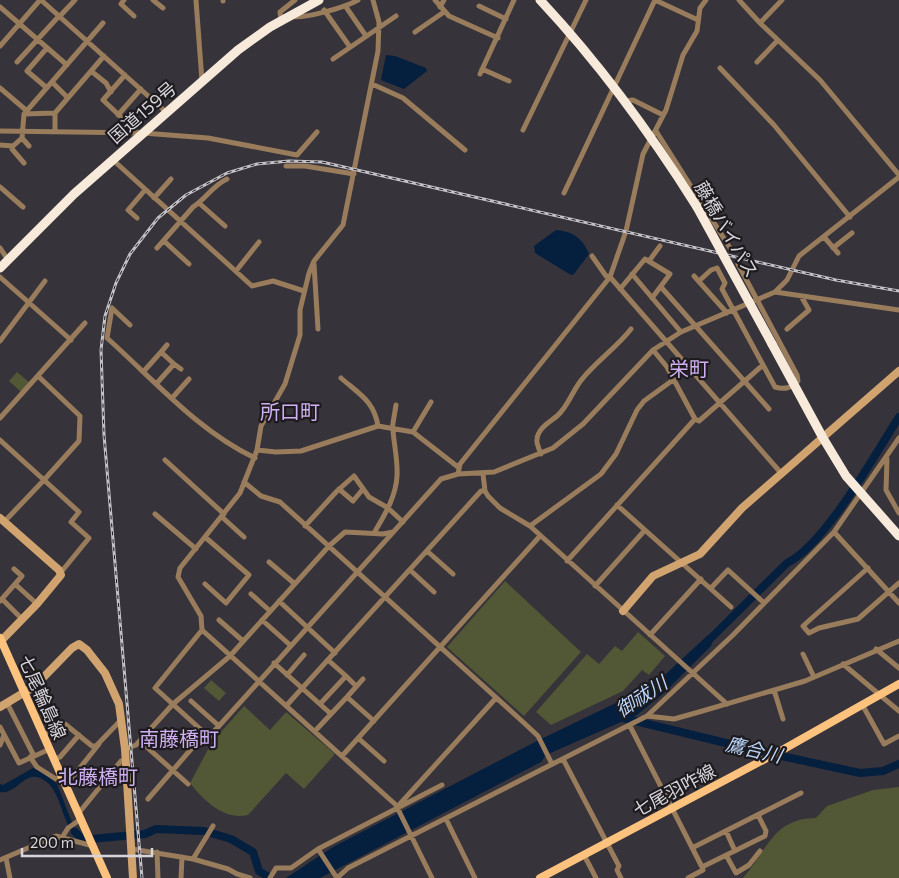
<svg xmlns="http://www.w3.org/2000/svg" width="899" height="878" font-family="Commissioner,'Noto Sans JP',sans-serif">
<rect width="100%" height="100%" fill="#36333a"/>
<path fill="#525735" d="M17 372 29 382 21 392 9 381Z
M505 581 581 652 524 716 447 647Z
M638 632 665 656 649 675 642 670 623 691 551 725 536 712 587 654 599 664 615 646 622 651Z
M211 680 226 693 219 701 204 688Z
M244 706 270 730 286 712 335 754 304 789 286 773 248 815C225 821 203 800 190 783L212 742Z
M899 787V878H743C767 851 773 818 816 818L827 806 873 790Z"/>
<path fill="#051f3f" d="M386 55 395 56 426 68 427 71 404 89 381 80Z
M556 230C572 231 583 238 589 254L574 274 571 275 535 253 534 246Z
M708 635 713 639 711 646 664 693 637 715 546 755 541 762 320 878H286L333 847 535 742 655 684Z
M33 768H37L57 784 75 830 82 839C59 829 65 791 42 779 25 769 17 795 0 792V784L3 785Z"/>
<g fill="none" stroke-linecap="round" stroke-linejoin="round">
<path stroke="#051f3f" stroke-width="8" d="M705 644 787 563C825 545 875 454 899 417
M619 717 763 752 860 773 883 771 899 764
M451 793 487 774
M75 832 81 838 91 839 145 834 156 829 204 831 231 839 253 852 259 871 270 878"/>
<path stroke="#997c5b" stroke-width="5" d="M41 0 166 112
M124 0 121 4 134 16
M153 0 163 8
M196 0 202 81
M223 0V1
M373 0 379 22 378 51 343 225 314 261 309 273 300 310V335L285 384 261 426 257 450 240 493 180 568 178 577 201 616 202 630 396 805 432 878
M435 0 449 16 498 38
M655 0 698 20
M739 0 760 23 820 80 899 175
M479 6 506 19
M0 7 67 65
M346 7 366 36
M440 7 444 0
M324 10 350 47
M60 16 75 0
M290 16C302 20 346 7 358 0
M281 21 280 12 295 0
M760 23 782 0
M415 32 444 12
M0 46 40 0
M333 59 396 16
M17 62 59 16
M757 62 778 40
M720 68 774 125 850 217
M482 69 509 81
M91 71 106 83 111 92
M480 74 514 0
M125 75 103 100 138 133
M52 82 68 98
M372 84 403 98 465 150
M0 88 27 111
M47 88 27 71 47 48
M625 101 633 100 663 115
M55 113 104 56
M24 114 55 113V131
M118 115 141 89
M523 130 586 0
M0 131 143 133 208 138 297 155 317 132
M656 131 730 248
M22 138 24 114 103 23
M0 145 13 146 12 149 24 163
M13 146 22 138 29 146
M113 160 252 286 273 281 304 291
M286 166H305L354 174
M0 187 23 207
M564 193 655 0
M154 198 171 179
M199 203 225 226
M137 218 128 210 145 190
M824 237 838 253
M164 241 189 264
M0 248 8 260
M157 248 193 207C206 199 212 186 227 179
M833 248 852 233
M592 256 606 276 610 277 781 473
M649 261 660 246
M314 264 318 329
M236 271 259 242
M632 274 681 332
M694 276 727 313
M0 277 71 340
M699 281 711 270 717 268 725 283 722 289 775 387C785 390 791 388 798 381L797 375 738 264
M661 287 769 409
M620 289 645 259 670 274 652 298
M775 292 899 310
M130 325 112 308 107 338C154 380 198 431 255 458
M787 329 809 310 801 296
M0 341 45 281
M653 350 667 367 695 419 699 421 763 365
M161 352 167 345
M144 371 161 352 174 364
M38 376 80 416 79 441 44 480 79 512 71 522 89 538 62 571 59 570
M341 378C359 394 374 401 378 426
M157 383 174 364 181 369
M173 397 189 379
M0 418 85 323
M392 429 396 405
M413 432 431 402
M0 440 44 480 4 522
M257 450 276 452 301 451 378 426 413 432 458 467
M541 454C539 449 536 443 537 439 538 428 550 422 557 416 568 407 573 389 583 378 598 360 617 347 631 329
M887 459 886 490 899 513
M165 460 224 514
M458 474 460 464 610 277 626 231 643 154 666 110 683 55 697 31 700 8 706 0
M483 474 485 491 488 496 500 508 530 526 727 704
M244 482 261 496 280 502 523 722 538 736 552 764
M339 489 353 501 363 489
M617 505 731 607
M155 514 196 549
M222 517 244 537
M305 526 337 491 354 476 369 497 388 508 403 522
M530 526 601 474 616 454 637 410 644 401 673 380
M834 532 899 603
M374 533C384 516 396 497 397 476 398 461 394 445 393 430
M427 551 453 574
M567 561 695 419
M269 562 295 584
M868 568 803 626 809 633 819 628 858 619 899 583
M410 570 434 592
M15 584 37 604
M205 584 226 603 249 575 205 537
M595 586 645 530
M711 588 728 570 764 603
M251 594 270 611
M2 599 22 619
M0 601 22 576 14 569
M279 601 335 653
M219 620 243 641
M262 620 290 645
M202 630 155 688 209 737 441 479 458 474 494 472 553 448 583 424 653 350 681 332 775 292 787 280 799 256 899 177
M650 635 701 579
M876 649 899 668
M803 654 814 677
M328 660 346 676
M274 663 331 714
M843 664 899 711
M287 675 304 655
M363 679 347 697 374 721
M774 690 783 719
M191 701 219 726
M7 703 34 756
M320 704 346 676 356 686
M286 706 481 491H485
M863 706 884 744 899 736
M647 716 674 719 699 712 805 681 899 641
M630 726 702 867
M0 727 19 763 50 749
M315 731 347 697
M44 734 65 724 92 746H96L121 720
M358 738 384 761
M140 741 188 784
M0 745 4 735
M125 749 136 745 173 704 230 656 329 546 345 532 383 534 393 532
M342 756 540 536
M30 757 37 767 56 779 62 778
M55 759 60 757 79 735
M563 759 619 866 617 870 621 878
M64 783 71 779 99 744
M148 799 205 733
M399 805 496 698
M78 814 121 761 126 760
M446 819 475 878
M726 831 735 851
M63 836 68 828 81 819
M692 848 801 793
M132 849 193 859 228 869 237 874 250 878
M318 849 337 878
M157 852 158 878
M584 855 596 878
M726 855 736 873 749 865 760 851
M6 858 10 878
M193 859 213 826
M0 860 56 836 93 846
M181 878 182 857
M270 878 276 868H291L318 849 442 785
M337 878 348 868 647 716 733 635 834 532 899 438
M688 878 703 870 702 867 765 836 766 831 758 815"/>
<path stroke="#d1a36f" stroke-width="8" d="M0 518 59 570 61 575 37 604 1 641
M623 611 653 576 700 554 742 508 899 371
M0 707 35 686 72 648 79 644 87 650 105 673 119 704 125 749 133 878"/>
<path stroke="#fdc27d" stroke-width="8" d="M0 638 107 878
M540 878 784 749 899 684"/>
<path stroke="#f8eadb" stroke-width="9" d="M540 0C599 63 651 134 697 207
M0 268 74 194 238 50 270 27 319 0
M772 344 823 438 846 476 899 536"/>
<defs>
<path id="rail" d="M142 878 104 435 101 350 105 316 116 283 130 254 158 218 186 195 227 173 257 164 289 161 322 162 836 280 899 291"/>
</defs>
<use href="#rail" stroke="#c3c0c6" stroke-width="3"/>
<use href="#rail" stroke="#1d1b1e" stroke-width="1" stroke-dasharray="4" stroke-linecap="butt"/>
<path stroke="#f8eadb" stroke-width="9" d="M697 207 772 344"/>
</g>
<g text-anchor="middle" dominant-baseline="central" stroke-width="4.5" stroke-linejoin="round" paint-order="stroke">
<g font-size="18" fill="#d8d5da" stroke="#1d1b1e">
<text transform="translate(142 112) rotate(-41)">国道159号</text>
<text transform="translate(727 229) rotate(60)">藤橋バイパス</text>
<text transform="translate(43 697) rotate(66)">七尾輪島線</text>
<text transform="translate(674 790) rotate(-28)">七尾羽咋線</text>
</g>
<g font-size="19" font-style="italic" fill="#bad5fa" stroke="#1d1b1e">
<text transform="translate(641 696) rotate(-33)">御祓川</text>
<text transform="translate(754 749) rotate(13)">鷹合川</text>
</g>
<g font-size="20" fill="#d0aff2" stroke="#1d1b1e">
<text x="689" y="368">栄町</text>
<text x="290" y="411">所口町</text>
<text x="179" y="738">南藤橋町</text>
<text x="98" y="776">北藤橋町</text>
</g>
</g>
<path d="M22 848v8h130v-8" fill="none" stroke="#d8d5da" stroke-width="2.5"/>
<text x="30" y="848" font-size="15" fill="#d8d5da" stroke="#1d1b1e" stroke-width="4" paint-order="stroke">200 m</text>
</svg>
